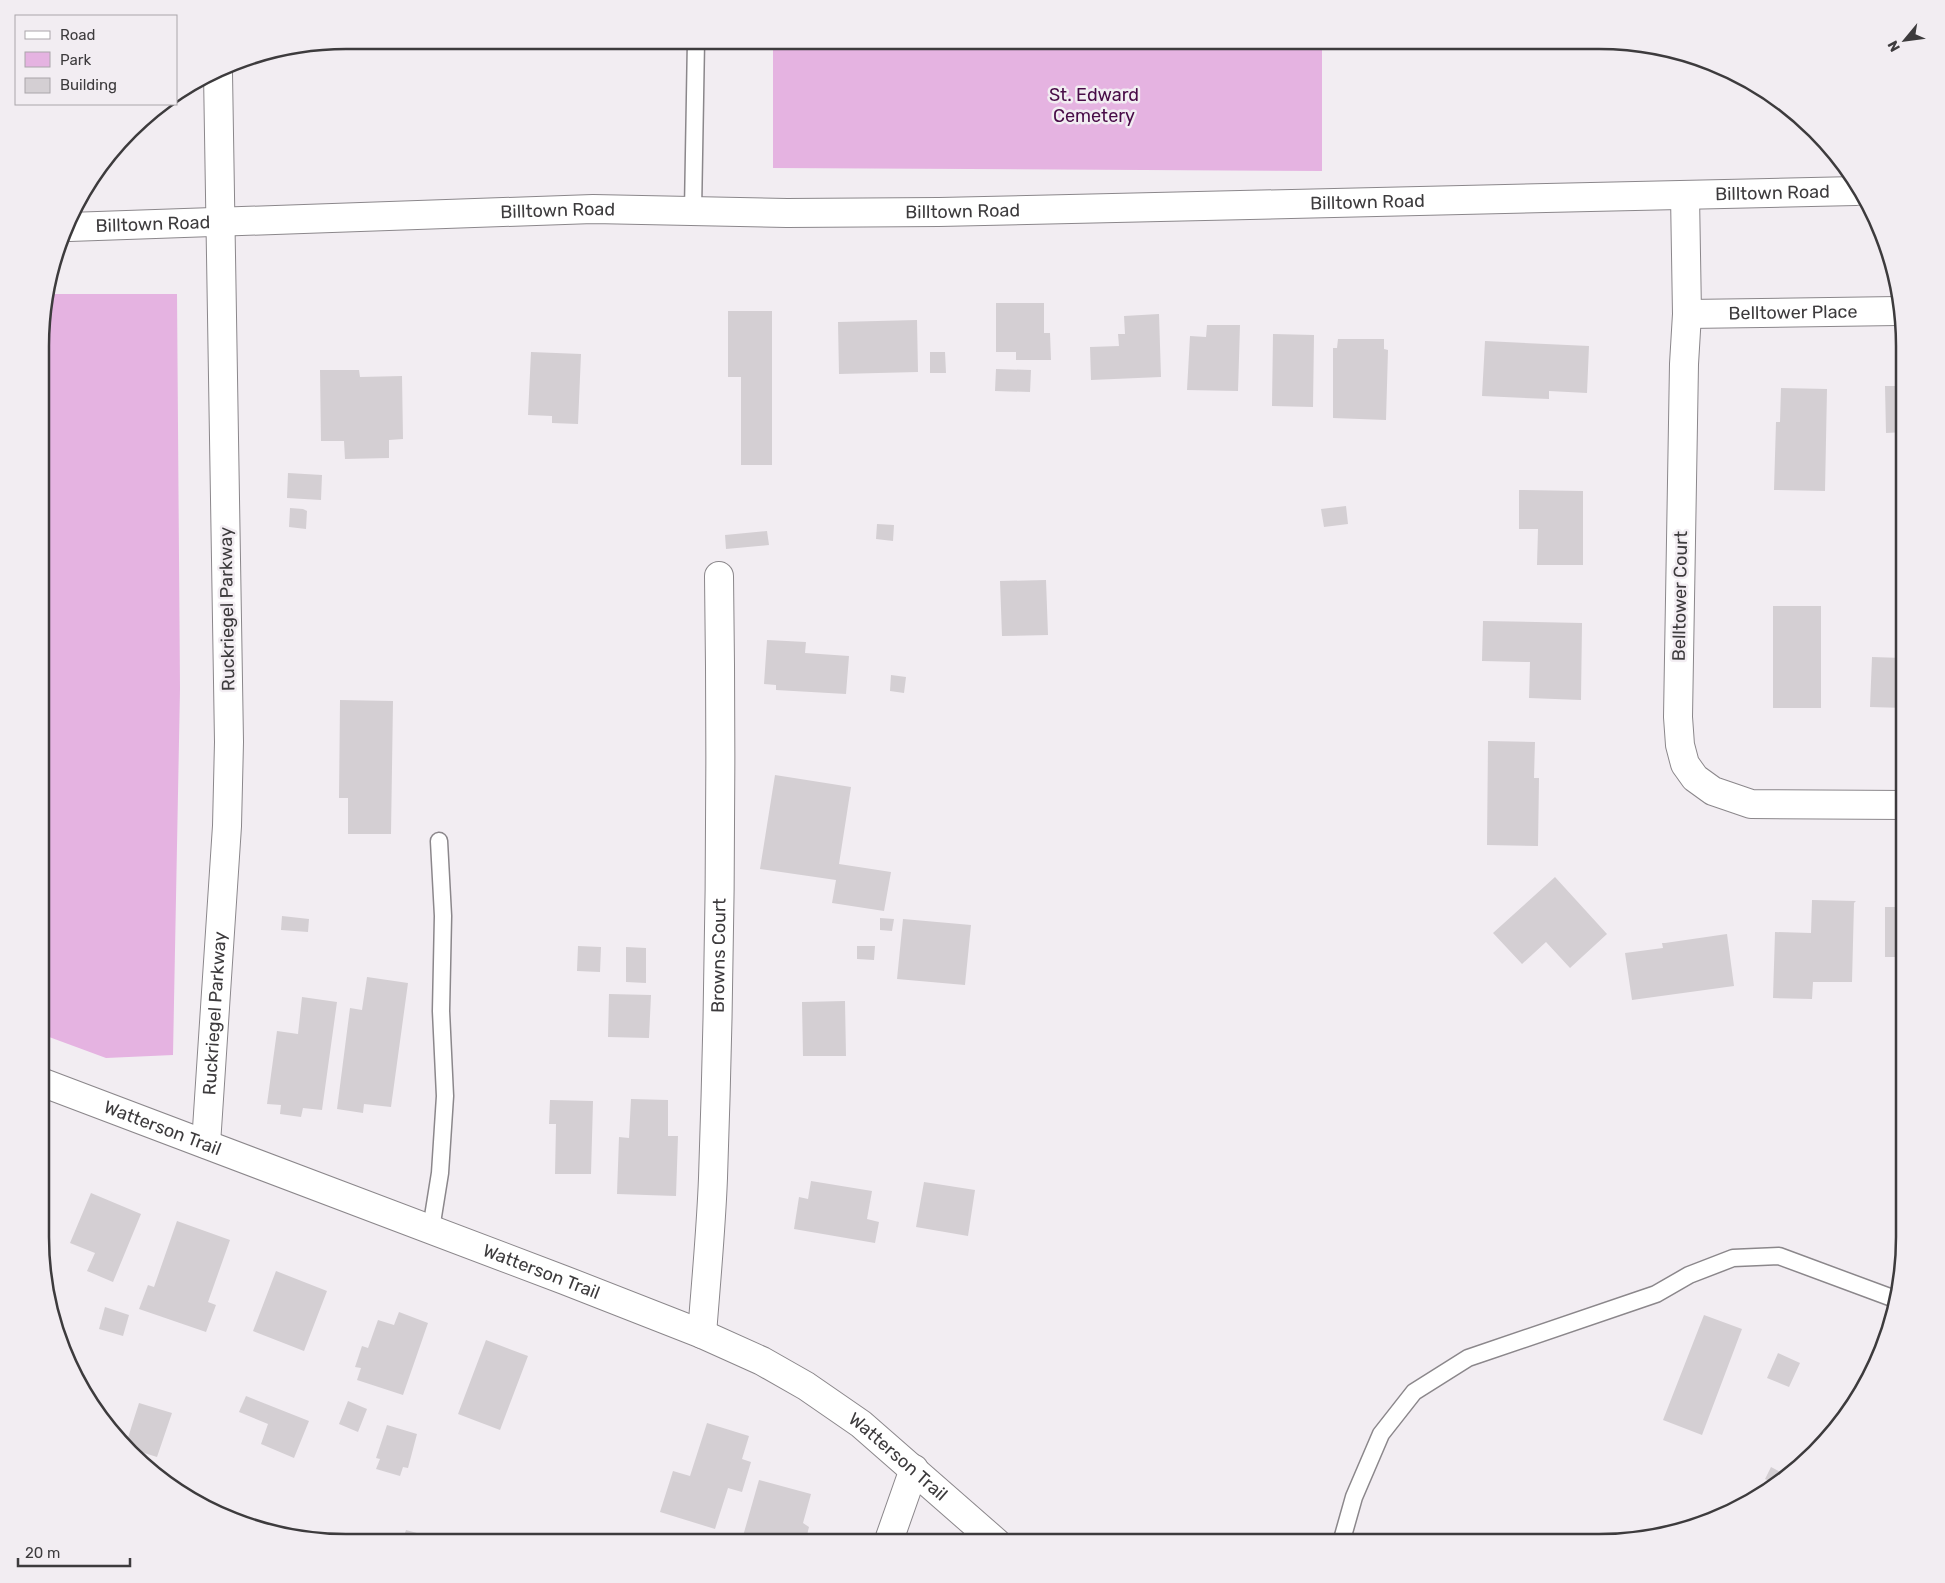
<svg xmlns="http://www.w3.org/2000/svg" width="1945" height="1583" font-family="Rubik,sans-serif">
<rect width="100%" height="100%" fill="#f2edf2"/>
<path fill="#e5b3e1" d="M773 40H1322V171L773 168Z
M47 294H177L180 689 173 1055 106 1058 41 1034 43 306Z"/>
<path fill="#d4cfd3" d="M1552 41H1604V42L1552 44Z
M996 303H1044V333H1050L1051 360H1016V352H996Z
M728 311H772V465H741V377H728Z
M1159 314 1161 377 1091 380 1090 347 1119 346 1118 334H1125L1124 316Z
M917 320 918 372 839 374 838 322Z
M1207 325H1240L1238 391 1187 390 1190 336 1206 337Z
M1273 334 1314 335 1313 407 1272 406Z
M1338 339H1384V349L1388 350 1386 420 1333 418V348H1337Z
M1485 341 1589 346 1587 393 1549 391V399L1482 396Z
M531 352 581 354 578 424 552 423V416L528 415Z
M930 352H945L946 373H930Z
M996 369 1031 370 1030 392 995 391Z
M320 370H359L360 377 402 376 403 439 389 440V458L345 459 344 441H321Z
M1885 386H1905V432L1886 433Z
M1781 388 1827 389 1825 491 1774 490 1776 422H1780Z
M288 473 322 475 321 500 287 498Z
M1519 490 1583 491V565H1537L1538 529H1519Z
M1346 506 1348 524 1324 527 1321 509Z
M290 508 303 509 307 511 306 529 289 527Z
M877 524 894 525 893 541 876 539Z
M767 531 769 545 726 549 725 535Z
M1046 580 1048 635 1002 636 1000 581Z
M1773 606H1821V708H1773Z
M1483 621 1582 623 1581 700 1529 698 1530 662 1482 661Z
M767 640 806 642 805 653 849 656 846 694 776 690V685L764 684Z
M1903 647H1905V708L1870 707 1872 657 1903 658Z
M891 675 906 677 904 693 890 691Z
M340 700 393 701 391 834H348V798H339Z
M1488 741 1535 742 1534 778H1539L1538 846 1487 845Z
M775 775 851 787 839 864 891 872 884 911 832 903 836 880 760 869Z
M1555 877 1607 934 1570 968 1546 942 1522 964 1493 933Z
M1812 900 1856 901 1854 903 1852 982H1813L1812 999 1773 998 1775 932 1811 933Z
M1885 907H1905V957H1885Z
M282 916 309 919 308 932 281 930Z
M880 918 894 919 892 931 880 930Z
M903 919 971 925 965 985 897 979Z
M1727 934 1734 986 1632 1000 1625 953 1663 948 1662 943H1665Z
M578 946 601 947 600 972 577 971Z
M857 946H875L874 960 857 959Z
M626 947 646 948V983L626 982Z
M367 977 408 983 391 1107 364 1104 363 1113 337 1109 350 1008 362 1010Z
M609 994 651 995 649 1038 608 1037Z
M302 997 337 1002 322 1110 303 1108 301 1117 280 1114 281 1105 267 1104 277 1031 298 1034Z
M845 1001 846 1056H803L802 1002Z
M631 1099 668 1100V1136H678L676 1196 617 1194 619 1137 629 1138Z
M550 1100 593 1101 591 1174H555L556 1124H549Z
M41 1175 45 1177 41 1188Z
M811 1181 872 1191 867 1219 879 1222 875 1243 794 1229 799 1197 808 1199Z
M924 1182 975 1190 968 1236 916 1227Z
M91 1193 141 1214 113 1282 87 1271 95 1253 70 1243Z
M177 1221 230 1240 208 1302 216 1305 206 1332 139 1309 148 1285 154 1287Z
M276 1271 327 1291 304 1351 253 1331Z
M105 1307 129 1315 123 1336 99 1329Z
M399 1312 428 1323 403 1395 357 1380 361 1368 355 1367 362 1346 368 1348 378 1320 394 1325Z
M1704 1315 1742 1329 1702 1435 1663 1420Z
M486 1340 528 1356 500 1430 458 1414Z
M1778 1353 1800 1363 1789 1387 1767 1378Z
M246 1396 309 1421 294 1458 261 1444 268 1424 239 1412Z
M348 1401 367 1409 358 1432 339 1424Z
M139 1403 172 1413 157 1457 125 1447Z
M707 1423 749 1436 742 1459 751 1462 742 1492 728 1488 715 1529 660 1512 673 1471 690 1476Z
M387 1425 417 1434 408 1468 403 1467 400 1476 376 1469 380 1459 376 1458Z
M1771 1467 1784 1474 1772 1482 1765 1479Z
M759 1480 811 1494 803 1523 809 1527 805 1543H733L736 1534 743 1536Z
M406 1530 428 1536 426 1542H402Z"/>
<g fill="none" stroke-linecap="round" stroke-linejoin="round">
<defs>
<path id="service" d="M693 211 696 40
M431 1229 440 1173 445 1096 441 1011 443 916 439 841
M1341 1543 1354 1497 1381 1434 1414 1392 1468 1358 1656 1294 1689 1275 1733 1258 1779 1256 1895 1299"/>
<g id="minor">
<path d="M1685 195 1687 314 1684 364 1678 717 1680 745 1685 764 1695 778 1713 791 1751 804 1905 805"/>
<path id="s1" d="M1687 314 1898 311"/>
<path id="s2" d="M702 1334C706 1282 711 1230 713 1178 720 978 722 777 719 576"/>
<path d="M888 1543 914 1469"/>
</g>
<g id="secondary">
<path id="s3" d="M69 227 593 209 787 213 939 212 1856 191"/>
<path id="s4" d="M41 1082 564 1280 702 1334 762 1361 806 1386 861 1424 997 1543"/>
<path id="s5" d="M206 1144 227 826 229 742 218 73"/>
</g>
</defs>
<use href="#service" stroke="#8b878b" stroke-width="19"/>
<use href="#minor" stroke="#8b878b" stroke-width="30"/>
<use href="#secondary" stroke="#8b878b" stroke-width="30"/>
<use href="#service" stroke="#fff" stroke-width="16"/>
<use href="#minor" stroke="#fff" stroke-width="28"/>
<use href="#secondary" stroke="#fff" stroke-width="28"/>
</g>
<g text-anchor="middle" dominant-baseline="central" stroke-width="5" stroke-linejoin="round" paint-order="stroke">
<g font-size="18" fill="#480b47" stroke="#f2edf2">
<text x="1094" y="95">St. Edward<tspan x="1094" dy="21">Cemetery</tspan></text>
</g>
<g font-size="18" fill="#3d3b3d" stroke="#f2edf2">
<text stroke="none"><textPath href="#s3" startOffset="1704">Billtown Road</textPath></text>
<text stroke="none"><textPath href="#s3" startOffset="1299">Billtown Road</textPath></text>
<text stroke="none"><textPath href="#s3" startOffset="489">Billtown Road</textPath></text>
<text stroke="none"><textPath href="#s3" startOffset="894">Billtown Road</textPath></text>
<text stroke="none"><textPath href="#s3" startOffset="84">Billtown Road</textPath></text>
<text stroke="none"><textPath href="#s1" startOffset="106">Belltower Place</textPath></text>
<text transform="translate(1680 596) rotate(-89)">Belltower Court</text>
<text transform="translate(227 609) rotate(-91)">Ruckriegel Parkway</text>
<text stroke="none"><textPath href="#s2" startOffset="379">Browns Court</textPath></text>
<text stroke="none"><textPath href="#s5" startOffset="131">Ruckriegel Parkway</textPath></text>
<text stroke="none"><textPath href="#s4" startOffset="130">Watterson Trail</textPath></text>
<text stroke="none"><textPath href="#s4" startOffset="535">Watterson Trail</textPath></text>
<text stroke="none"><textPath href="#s4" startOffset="940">Watterson Trail</textPath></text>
</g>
</g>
<path d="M0 0H1945V1583H0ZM346 49H1599A297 297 0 0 1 1896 346V1237A297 297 0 0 1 1599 1534H346A297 297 0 0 1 49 1237V346A297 297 0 0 1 346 49Z" fill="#f2edf2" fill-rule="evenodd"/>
<path fill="none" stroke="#3d3b3d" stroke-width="2.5" d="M346 49H1599A297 297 0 0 1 1896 346V1237A297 297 0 0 1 1599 1534H346A297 297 0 0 1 49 1237V346A297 297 0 0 1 346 49Z"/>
<rect x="15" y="15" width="162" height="90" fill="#f2edf2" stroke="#aaa6aa"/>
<rect x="25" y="31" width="25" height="8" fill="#ffffff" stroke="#aaa6aa"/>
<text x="60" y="40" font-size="15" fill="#3d3b3d">Road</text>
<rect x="25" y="52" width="25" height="15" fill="#e5b3e1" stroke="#aaa6aa"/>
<text x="60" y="65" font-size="15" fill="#3d3b3d">Park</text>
<rect x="25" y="78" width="25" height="15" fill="#d4cfd3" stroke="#aaa6aa"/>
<text x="60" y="90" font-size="15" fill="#3d3b3d">Building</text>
<g transform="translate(1905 40) rotate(241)" stroke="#f2edf2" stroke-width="4" paint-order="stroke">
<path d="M0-4L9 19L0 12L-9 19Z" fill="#3d3b3d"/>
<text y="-8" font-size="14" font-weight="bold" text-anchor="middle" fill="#3d3b3d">N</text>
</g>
<path d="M18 1558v8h112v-8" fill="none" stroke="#3d3b3d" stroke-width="2.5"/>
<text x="25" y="1558" font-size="15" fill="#3d3b3d" stroke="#f2edf2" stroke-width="4" paint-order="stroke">20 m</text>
</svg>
